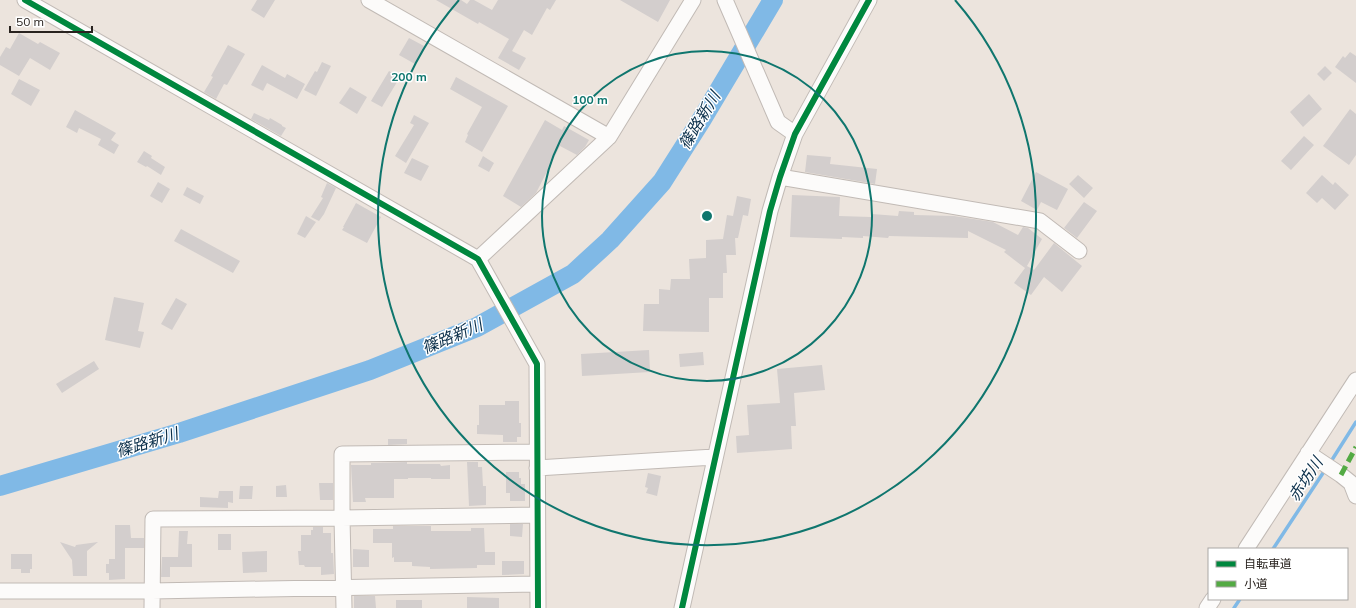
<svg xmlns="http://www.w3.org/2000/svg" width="1356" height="608" font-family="Mulish,'Noto Sans JP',sans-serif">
<rect width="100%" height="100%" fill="#ece4dd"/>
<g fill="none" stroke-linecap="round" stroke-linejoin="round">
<path stroke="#80b9e6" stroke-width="3.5" d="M1330 463 1356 422
M1273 549 1325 470
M1234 608 1240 599"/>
<path stroke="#80b9e6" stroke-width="20" d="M0 486 179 433 370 370 477 327 573 274 610 240 662 182 702 119 773 0"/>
</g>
<path fill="#d3cecd" d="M257 0H275L264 18 251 10Z
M436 0H461L467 4 470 0H474L492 10 498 0H556L550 10 547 8 532 35 524 30 512 51 526 58 519 70 498 58 509 39 479 22 478 24Z
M620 0H670L658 22Z
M19 33 38 44 40 42 60 53 50 70 30 58 19 76 0 65V57L6 47 10 49Z
M409 38 424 46 415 64 399 55Z
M228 45 245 54 227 85 224 84 216 99 204 92 213 77 211 76Z
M1350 52 1356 56V83L1335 67 1343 56 1345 58Z
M322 62 331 66 316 96 304 90 315 71 317 72Z
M262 65 285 78 287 74 305 84 297 99 267 83 263 91 251 85Z
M1325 66 1332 73 1324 81 1317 74Z
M389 71 400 77 382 107 371 101Z
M456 77 508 106 482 152 465 142 468 135 467 134 482 107 450 89Z
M19 79 40 90 31 106 11 94Z
M350 87 367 97 357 114 339 103Z
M1309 94 1322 109 1303 127 1290 112Z
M1350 109 1356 114V155L1349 165 1323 146Z
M75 110 116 133 111 140 119 145 114 154 98 145 101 139 79 128 77 133 66 127Z
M254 113 269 120 270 118 282 125V126L286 128 281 136 251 119Z
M414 115 429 123 406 163 395 156 414 125 410 123Z
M545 120 562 130 564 126 589 140 585 147 577 155 560 146 536 193 521 207 503 196Z
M1304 136 1314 145 1291 170 1281 161Z
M144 151 152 156 151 158 165 167 161 175 147 166 146 167 137 162Z
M807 155 831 157 830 164 877 169 875 184 805 172Z
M483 156 494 163 489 172 478 166Z
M412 158 429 166 421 181 404 173Z
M1036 172 1068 189 1057 210 1041 202 1037 210 1021 201Z
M1078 175 1093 188 1084 198 1069 184Z
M1322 175 1333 185 1335 182 1349 195 1335 210 1322 198 1317 203 1306 193Z
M158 182 170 189 162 203 150 196Z
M327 183 336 188 324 214 319 221 311 217 323 198 321 197Z
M187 187 204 196 200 204 183 195Z
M792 195 840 197 839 216 871 217 872 214 898 216 899 211 914 212V215L954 216 993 222 1018 235 1023 227 1028 228 1042 239 1027 266 1034 270 1054 243 1082 266 1062 292 1044 277 1031 295 1014 283 1025 268 1004 252 1006 250 968 231V238L889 236 888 238 863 236V238L842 237V239L790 237Z
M737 196 751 199 748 216 743 215 738 238H735L736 255H726L727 273H723V298H709V332L643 331 644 304H659V289L670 290 671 279H690L689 259 706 258V240L723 239 727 215 733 216Z
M1084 202 1097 211 1077 238 1064 228Z
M356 203 381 217 367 243 342 230 344 227H343Z
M306 216 316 222 305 238 297 234Z
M181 229 240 261 233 273 174 241Z
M114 297 144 303 138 331 144 332 140 348 105 340Z
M176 298 187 304 172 330 161 324Z
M649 350 650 372 582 376 581 354Z
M703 352 704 365 680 367 679 354Z
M94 361 99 369 62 393 56 384Z
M822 365 825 390 794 393 796 426H791L792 449 737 453 736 436 749 435 747 405 780 403 777 369Z
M505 401H519V423H521V437H517V442H503V435L477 434V425H479V405H505Z
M388 439H407V444L388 445Z
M407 462V464H440L441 466 450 465V479H431V478H408V479H394V498H365L366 502H353L351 465H371V463Z
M467 462H478V467H482L483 486H486V505L469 506Z
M506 472H519V478H521V484H525V501H510V493H506Z
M648 473 661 476 657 496 646 493 648 488 645 487Z
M319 483H333V500H320Z
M286 485 287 497H276V486Z
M240 486H253L252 499H239Z
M219 491H233V503L228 502V508L200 507V497L218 498Z
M510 524H523L522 537 510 536Z
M115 525H130L131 538H144V548H125V579L109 580V573H106V564H109V559H115Z
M393 526H431V531H471V528H484L485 552H495V565H477V568L430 569V567L412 566V562H394V557L392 558V543H373V529H393Z
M313 527H323V533H331V553H333L334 574 321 575V567H305L304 565H299L298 551H301V535H311V530H313Z
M179 531H188L187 544H192V567H170V577H161L162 557H178Z
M218 534H231V550H218Z
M60 542 75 547 76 545 98 542 87 551V576H73L72 560Z
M353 549 369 550V567H353Z
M267 551V572L243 573 242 552Z
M11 554H32V569H30V573H21V569H11Z
M502 561H524V574L502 575Z
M354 596H375L376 608H354Z
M467 597 499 598V608H467Z
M396 600H422V608H396Z"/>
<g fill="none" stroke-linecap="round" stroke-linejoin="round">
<defs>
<path id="minor" d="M25 0 478 259 537 364 538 608
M369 0 609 137
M725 0 778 122 795 134
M780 177 1040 221 1079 251
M478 259 609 137 693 0
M1308 453 1341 475 1351 483 1356 496
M537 468 714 457
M1246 549 1356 380
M0 591H152L537 584
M152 608 153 519 342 518 537 515
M344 608 342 518V454L537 452
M682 608 770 211 780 177 795 134 869 0
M1207 608 1213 599"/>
</defs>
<use href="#minor" stroke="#c1bab5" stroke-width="17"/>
<use href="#minor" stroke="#fcfbfa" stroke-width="15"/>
<path stroke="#53aa43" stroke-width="5" stroke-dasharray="10 5" stroke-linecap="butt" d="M1341 475 1356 447"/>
<defs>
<path id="cycleway" d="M25 0 478 259 537 364 538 608
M682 608 770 211 780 177 795 134 869 0"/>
</defs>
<use href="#cycleway" stroke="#fff" stroke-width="8"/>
<use href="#cycleway" stroke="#00873e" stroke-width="6"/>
</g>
<g fill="none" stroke="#0f766e" stroke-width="2">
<circle cx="707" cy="216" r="165"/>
<path d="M955 0A329 329 0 1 1 459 0"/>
</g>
<g text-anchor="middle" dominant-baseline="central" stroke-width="3" stroke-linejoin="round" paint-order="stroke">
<g font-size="16" font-style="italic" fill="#0c304b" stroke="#fff">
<text transform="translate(699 120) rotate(-59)">篠路新川</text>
<text transform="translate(452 336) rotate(-23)">篠路新川</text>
<text transform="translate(147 442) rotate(-17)">篠路新川</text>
<text transform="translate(1305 479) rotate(-57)">赤坊川</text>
</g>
</g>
<circle cx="707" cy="216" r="6" fill="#0f766e" stroke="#fff" stroke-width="2"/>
<g font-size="12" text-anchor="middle" font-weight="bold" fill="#0f766e" stroke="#fff" stroke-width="3" stroke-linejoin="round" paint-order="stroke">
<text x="409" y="81">200 m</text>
<text x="590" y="104">100 m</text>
</g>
<rect x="1208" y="548" width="140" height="52" fill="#ffffff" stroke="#a9a7a5"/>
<rect x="1216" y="561" width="20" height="6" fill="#00873e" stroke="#a9a7a5"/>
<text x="1244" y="568" font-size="12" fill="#29231f">自転車道</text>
<rect x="1216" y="581" width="20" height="6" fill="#53aa43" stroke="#a9a7a5"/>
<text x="1244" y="588" font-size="12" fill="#29231f">小道</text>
<path d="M10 26v6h82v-6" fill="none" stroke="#29231f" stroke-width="2"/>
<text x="16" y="26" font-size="12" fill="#29231f" stroke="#ffffff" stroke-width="3" paint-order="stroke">50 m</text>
</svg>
